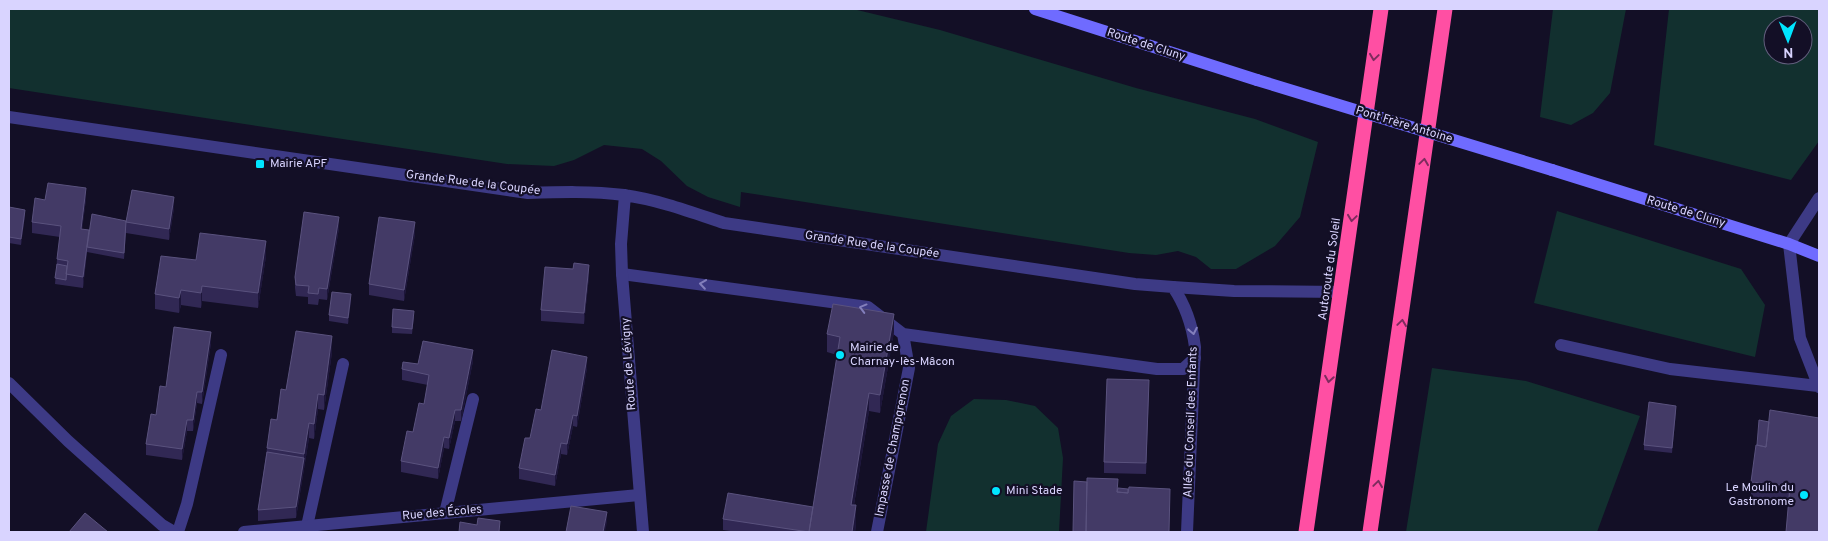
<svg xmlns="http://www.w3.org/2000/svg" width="1828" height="541" font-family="Overpass,sans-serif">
<rect width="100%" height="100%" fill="#130f26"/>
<path fill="#12302f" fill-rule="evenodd" d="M9 9H853L940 30 1136 88 1255 119 1318 142 1300 217 1275 246 1236 269H1211L1196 257 1178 251 1156 255 1129 253 741 192 740 207 708 197 687 186 661 161 642 149 604 145 574 160 554 166 507 164 9 88Z
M1553 9H1626L1610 93 1593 113 1571 125 1540 117Z
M1669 9H1819V141L1791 180 1654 145ZM1773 25H1803V55H1773Z
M1557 211 1741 269 1765 305 1755 357 1534 303Z
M1432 368 1526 381 1640 416 1597 532H1406Z
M974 399 1006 400 1035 406 1058 428 1063 458 1059 532H926L938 444 951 416Z"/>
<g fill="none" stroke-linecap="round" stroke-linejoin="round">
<path stroke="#3d3a85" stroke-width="12" d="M622 274 868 307 903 334 1157 369H1183L1195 358
M1173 287 1234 291 1342 292
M445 513 473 399
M307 526 343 364
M178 532 187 504 221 355
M877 532 909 368 903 334"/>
<path stroke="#3d3a85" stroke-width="12" d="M9 117 528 193C560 192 592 191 624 195 659 200 691 212 724 223L1135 284 1173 287C1186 306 1192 324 1195 347L1187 532
M625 195 621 244 622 274 643 532
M1819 198 1789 244 1800 338 1819 387
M1561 345 1670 369 1818 386
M9 383 68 441 162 525 174 532
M244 532 639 495"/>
<path stroke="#6f6bff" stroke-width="12" d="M1035 9 1257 80
M1552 170 1789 244 1819 256"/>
<path stroke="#ff4fa3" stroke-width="15" d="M1306 532 1381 9
M1370 532 1445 9"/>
<path stroke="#6f6bff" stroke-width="12" d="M1257 80 1552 170"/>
</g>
<path fill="#312854" d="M86 199 82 229 89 236 126 221 174 208 169 240 126 233 124 259 87 252 83 288 55 284 57 259 60 237 32 233V222L45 200Z
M9 207 25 215 21 245 9 243Z
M339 228 327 300 319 299 318 305 308 304V297L296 296 295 288V277Z
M415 234 404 301 369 295V284Z
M266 256 258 308 202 301 201 308 181 305 179 313 155 309V294L196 260Z
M573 269 589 276 584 324 541 321V310Z
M351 300 348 324 329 321V315Z
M414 317 412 334 392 333V327Z
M894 332 880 413 869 411 854 505 856 524 855 532H737L723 530V519L813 507 837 355 827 352V334Z
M211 343 202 404 197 403 193 431H187L182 460 146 455V444L166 387Z
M332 352 324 410 318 409 314 439 309 438 296 518 258 521V510L267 448 286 390Z
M473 361 461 421H455L449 449 444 448 438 479 401 472V461L424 404 428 385 402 380V369L418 364Z
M587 368 577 427 573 426 567 455 561 454 555 486 519 479V468L541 410Z
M1149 391 1146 474 1104 473V462Z
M1676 412 1672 453 1644 450V445Z
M1819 418 1789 504 1751 500V482L1757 445 1769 422Z"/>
<path fill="#1d163a" d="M86 188V199L81 240V229Z
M174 197V208L169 240V229Z
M25 210V215L21 245V239Z
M339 217V228L327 300V289Z
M415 222V234L404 301V290Z
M89 230V241L87 247 83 288V277Z
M266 241V256L258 308V293Z
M589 265V276L584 324V313Z
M202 286V301L201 308V293Z
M181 290V305L179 313V298Z
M351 294V300L348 324V318Z
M894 314V332L880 413V395Z
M211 332V343L202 404V392Z
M332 336V352L324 410V395Z
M473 350V361L461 421V410Z
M587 357V368L577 427V416Z
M197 392V403L193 431V420Z
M869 393V411L851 523V505Z
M318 394V409L314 439V424Z
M1676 406V412L1672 453V448Z
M455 410V421L449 449V438Z
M573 415V426L567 455V444Z
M187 420V431L182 460V449Z
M309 423V438L304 469V454Z
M444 437V448L438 479V468Z
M561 443V454L555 486V475Z
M304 458V469L296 518V507Z
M856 505V524L855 532H852Z
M607 512V523L605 532H603Z"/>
<path fill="#433a66" stroke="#5a527e" d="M48 183 86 188 81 229 89 230 83 277 66 274 68 261 57 259 61 226 32 222 35 198 45 200Z
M132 190 174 197 169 229 126 222Z
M9 207 25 210 21 239 9 237Z
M304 212 339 217 327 289 319 288 318 294 308 293 309 286 296 285 295 277Z
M92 214 126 221 124 253 87 247Z
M379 217 415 222 404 290 369 284Z
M200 233 266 241 258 293 202 286 201 293 181 290 179 298 155 294 161 256 196 260Z
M574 263 589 265 584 313 541 310 545 267 573 269Z
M57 264 67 266 66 280 55 278Z
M332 292 351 294 348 318 329 315Z
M833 304 894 314 880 395 869 393 851 505H856L852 532H809L840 337 827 334Z
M393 309 414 311 412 329 392 327Z
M174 327 211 332 202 392H197L193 420H187L182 449 146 444 151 414 156 415 160 386 166 387Z
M296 331 332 336 324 395 318 394 314 424 309 423 304 454 267 448 271 419 277 420 281 389 286 390Z
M423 341 473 350 461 410H455L449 438 444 437 438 468 401 461 407 431 413 432 419 403 424 404 429 375 402 369 403 362 418 364Z
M552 350 587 357 577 416 573 415 567 444 561 443 555 475 519 468 525 438H530L536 409 541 410Z
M1107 379 1149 380 1146 463 1104 462Z
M1649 402 1676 406 1672 448 1644 445Z
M1770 410 1819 418V532H1786L1790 486 1751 482 1756 445 1766 447Z
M1759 420 1769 422 1766 447 1757 445Z
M267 452 304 458 296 507 258 510Z
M1087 478 1118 479 1117 492 1128 493 1129 487 1170 489 1169 532H1086Z
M1074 481 1087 482 1086 532H1073Z
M1118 488 1128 489V493L1117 492Z
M728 493 813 507 809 532 723 519Z
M571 506 607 512 603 532H566Z
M85 513 108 532H69Z
M478 518 500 521 499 532H459L460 522 477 525Z"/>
<defs><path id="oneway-chevron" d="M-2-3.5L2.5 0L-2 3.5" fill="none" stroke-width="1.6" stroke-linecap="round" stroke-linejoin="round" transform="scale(1.25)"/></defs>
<g stroke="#7d2c5e">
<use href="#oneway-chevron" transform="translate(1374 57) rotate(98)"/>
<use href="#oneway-chevron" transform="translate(1424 162) rotate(-82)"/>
<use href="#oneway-chevron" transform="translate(1352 218) rotate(98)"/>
<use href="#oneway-chevron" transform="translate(1402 323) rotate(-82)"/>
<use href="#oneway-chevron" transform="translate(1329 379) rotate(99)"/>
<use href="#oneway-chevron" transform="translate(1378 484) rotate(-82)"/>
</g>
<g stroke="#837fbc">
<use href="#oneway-chevron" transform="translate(703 284) rotate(-172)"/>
<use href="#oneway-chevron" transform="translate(863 308) rotate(-165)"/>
<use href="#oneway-chevron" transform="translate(1193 331) rotate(79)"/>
</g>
<g fill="#00e5ff" stroke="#130f26" stroke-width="2">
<rect x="255" y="159" width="10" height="10" rx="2.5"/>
<circle cx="840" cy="355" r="5"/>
<circle cx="996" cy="491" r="5"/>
<circle cx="1804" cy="495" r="5"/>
</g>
<g text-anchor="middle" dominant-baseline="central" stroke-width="4.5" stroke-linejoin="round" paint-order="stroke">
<g font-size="12" fill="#d9d4ff" stroke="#130f26">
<text transform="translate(1146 45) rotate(18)">Route de Cluny</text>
<text transform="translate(1404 125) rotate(17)">Pont Frère Antoine</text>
<text transform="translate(473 183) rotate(7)">Grande Rue de la Coupée</text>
<text transform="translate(1686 212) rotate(17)">Route de Cluny</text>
<text transform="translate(872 245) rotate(8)">Grande Rue de la Coupée</text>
<text transform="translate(1330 269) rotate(-82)">Autoroute du Soleil</text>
<text transform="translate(629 364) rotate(-94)">Route de Lévigny</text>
<text transform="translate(1191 422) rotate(-88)">Allée du Conseil des Enfants</text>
<text transform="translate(893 448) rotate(-79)">Impasse de Champgrenon</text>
<text transform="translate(442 513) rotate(-5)">Rue des Écoles</text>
</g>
<g font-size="12" fill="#d9d4ff" stroke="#130f26" text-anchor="start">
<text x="270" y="164">Mairie APF</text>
<text x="850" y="348">Mairie de<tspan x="850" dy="14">Charnay-lès-Mâcon</tspan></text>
<text x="1794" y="488" text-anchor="end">Le Moulin du<tspan x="1794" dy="14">Gastronome</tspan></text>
<text x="1006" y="491">Mini Stade</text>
</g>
</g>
<rect width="1828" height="541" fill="none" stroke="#d9d4ff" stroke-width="20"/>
<g transform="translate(1788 40) rotate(179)"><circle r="24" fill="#130f26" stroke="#625e7d"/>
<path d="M0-4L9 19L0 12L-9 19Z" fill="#00e5ff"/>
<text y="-8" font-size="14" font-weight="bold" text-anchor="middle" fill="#d9d4ff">N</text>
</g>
</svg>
